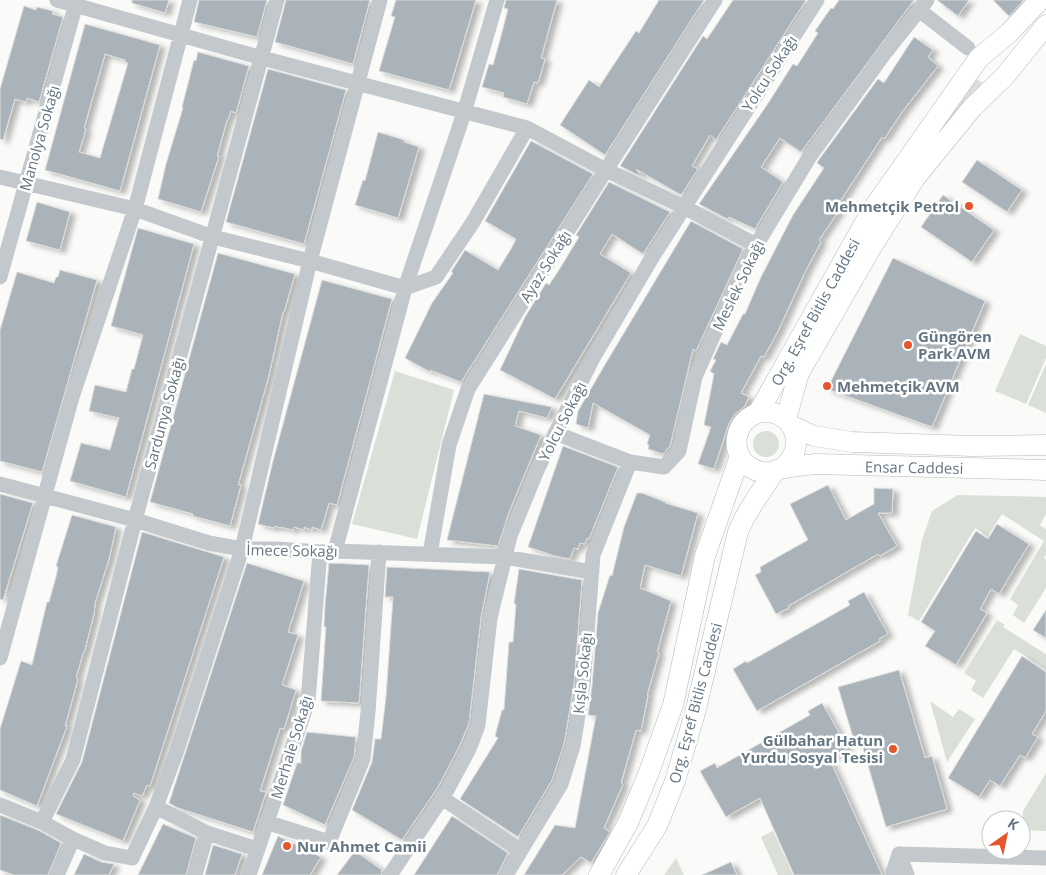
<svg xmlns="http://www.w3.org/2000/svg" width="1046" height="875" font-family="'Open Sans',sans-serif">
<defs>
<filter id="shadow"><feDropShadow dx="5.5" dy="3" stdDeviation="2.5" flood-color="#0004"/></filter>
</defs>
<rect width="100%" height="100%" fill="#fafaf8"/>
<path fill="#dadfd7" d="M975 79 982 82 979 88 916 162Z
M1020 334 1046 346V358L1026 404 995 391Z
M1046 364V413L1028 405Z
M395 371 454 390 417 539 352 524Z
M753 444a13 13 0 1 1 26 0a13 13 0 1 1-26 0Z
M958 495 1046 497V514L1040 525 1046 529V555L1044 558 1046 560V588L1024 623 1013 615 1018 605 1010 599 1044 541 1002 514 988 536 975 528 919 621 908 615 922 540 932 511Z
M997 620 1005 625 1003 627 1046 654V669L1014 649 983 698 971 690 976 681 964 673Z
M930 701 953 717 959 709 975 719 947 762Z
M1046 773V831L1022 830 1023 811Z
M773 831 793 875H778L761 837Z
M676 858 684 875H664Z"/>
<path fill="#aab3b9" stroke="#dcdcda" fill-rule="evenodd" filter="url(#shadow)" d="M132 0H169L165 13 132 3Z
M199 0H267L257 37 194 22Z
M286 0H370L353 64 275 42Z
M396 0H476L449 90 379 71 395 17 391 16Z
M506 0H557L541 58 545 59 538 83 534 82 527 104 503 97 504 93 482 87 489 64 493 65 500 40 508 9 504 8Z
M659 0H704L605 155 560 125 589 80 599 87 636 31 639 33Z
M733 0H806L716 140 710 135 692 166 698 169 681 195 636 169 642 177 620 166 703 36 707 39Z
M839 0H914L801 152 780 138 761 167 783 182 755 229 729 217 727 219 699 204 767 105 793 64 797 66 818 33 815 31 831 8 833 9Z
M937 0H969L958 16Z
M993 0H1024L1009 16Z
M24 6 36 10 37 7 53 11 52 14 63 17 39 102 27 98 26 102 15 99 3 140 0 139V89Z
M85 24 160 45 120 191 45 170ZM105 54 125 60V62L128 63 100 158 79 152 86 129 84 128Z
M914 37 933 50 928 57 938 66 902 112 884 139 882 137 837 206 840 209 819 240 821 242 806 270 778 331 764 357 761 356 741 393 749 397 744 407 735 414 729 423 714 469 698 464 711 427 704 425 714 374 710 371 716 360 713 359 721 342 727 345 743 314H745L761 277 793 215 824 168 817 163 818 161 878 79 884 83Z
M198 52 249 66 236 113 231 111 228 120H227L217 156H219L201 212 158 199 166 164 183 108 182 107 194 60 196 61Z
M268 69 346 90 304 244 226 222Z
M378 132 404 140V142L419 147 398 218 355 205 363 180 365 181Z
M531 141 593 174 461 382 430 370V372L405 358 432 303 453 273 451 272 465 250 498 270 511 249 516 239 485 221Z
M977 160 1022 190 1007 212 962 182Z
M609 182 670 212 643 254 612 234 600 254 631 273 555 399 500 370 525 317 546 283 549 285 559 270 579 237 576 235Z
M943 195 994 230 972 262 921 227Z
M37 202 70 212 60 250 26 241Z
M691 221 743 249 696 351 693 349 670 446 663 454 648 449 649 445 647 444 650 435 593 403 588 428 576 424 578 411 603 368Z
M138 228 194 244 126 497 70 481 81 443 110 450 119 418 89 411 95 385 126 392 132 369H134L143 335 111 326Z
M218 253 295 274 284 312H283L268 379 238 485H241L230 526 193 516V514L150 502Z
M893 258 985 301 932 427 827 389Z
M60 270 97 280 42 472 0 461V330L17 272 54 283 56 277H58Z
M322 280 392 299 337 505 329 503 321 530 312 527V530L304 527V530L294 527 293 530 281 527V528L275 526 274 528 258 524 273 461Z
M484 394 552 407 547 418 519 411 515 426 541 435 509 512 498 546 447 540Z
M563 446 618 467 589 539 587 538 585 544 580 543 578 549 574 548 570 559 555 556 528 547Z
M828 485 846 520 874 504V488L893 489 892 513H878L897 546 880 556 878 554 788 606 789 608 776 614 755 575 761 572 760 567 808 540 790 504Z
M637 493H642L665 502V503L698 513 681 576 645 565 640 588 671 601 657 652 659 653 647 695H648L641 731 636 730 621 783 623 784 604 828 610 832 591 863 581 857 562 875H524L555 825 575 828 596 716 588 715 592 686 598 613 610 575 612 576 624 527Z
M0 494 33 503 3 600 0 599Z
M72 515 116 527 109 559 95 603 94 614 84 653H83L76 678 78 679 65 726H67L37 806 0 790V729L21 661 32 665 47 602H49L56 577 58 567 56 566Z
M997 524 1029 544 999 594 991 589 980 609 987 613 956 665 925 646 935 631 921 622 976 531 988 539Z
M142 532 224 557 150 786 147 785 142 796 134 793 133 796 140 800 123 841 56 814 82 762Z
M247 563 304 581 288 632 298 635 282 685 296 690 284 729 280 728 260 791 266 792 253 832 178 808 169 803Z
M329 563 369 565 359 703 321 701 326 627H324L325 606Z
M387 567 490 572 481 617 469 723 460 745 438 787 402 840 352 810 372 762 375 739H381L386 697 393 597H385Z
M519 569 582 580 574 684 564 744 552 780 518 837 460 799 498 738 495 736 502 710H504L509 642H513L516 604H514Z
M864 592 888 634 879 639 880 641 757 711 733 669 746 661 747 663 850 605 848 601Z
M1046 610V638L1033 630Z
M1022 656 1046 672V711L1032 734 1038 737 1025 758 1020 755 1000 786 990 780 979 797 948 778Z
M899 670 925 758 932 756 947 809 886 827 861 741 855 744 838 687Z
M822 703 848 748 829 758 882 875H794L760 798 726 817 700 771 715 763 717 768 810 715 808 711Z
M307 732 356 737 354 757 325 825 283 805 297 763H301V751Z
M0 815 38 830 61 843 48 875H14L0 870Z
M452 816 508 853 497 875H414Z
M163 824 196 838 186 875H138Z
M278 836 321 857 310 875H262Z
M213 845 242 854 235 875H205Z
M355 851 382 870 381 875H337Z
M84 854 101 862 114 864 109 875H74Z
M731 862 737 875H702Z"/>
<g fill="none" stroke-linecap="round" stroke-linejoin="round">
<defs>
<path id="secondary" d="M758 413 872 210 979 58 1009 33 1040 0
M786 419 799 373 871 248 915 178 972 108 1005 76 1046 25
M792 426 814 436 852 442 972 446 1046 445
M783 468C818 436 775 394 746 420 739 426 735 438 737 448 740 464 755 474 771 472 776 471 780 468 785 468 795 466 806 465 816 464L1046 470
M599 875 628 823 649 772 673 705 705 556 740 456
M626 875 657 826 675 781 695 713 738 532C747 509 761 493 774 472"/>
</defs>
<use href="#secondary" stroke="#b3babf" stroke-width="21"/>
<path stroke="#c3c8cc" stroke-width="15" d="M57 0 262 58 527 128 606 170 684 207 756 245
M919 10 968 48
M0 177 135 209 213 237 310 261 405 288 436 277 473 222 527 128
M0 277 77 0
M555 433 630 462 664 467 679 451 695 377 746 262 810 156 884 54 927 0
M0 484 135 520 209 543 242 549H277L320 552 335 551 505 557 592 572
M335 551 405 288 464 113 497 0
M430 554 449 445 468 389 606 170 715 0
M0 658 72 397 135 209 190 0
M442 798 520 850
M0 805 42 822 73 839 105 853 132 858 156 807 176 753 242 549 310 261 380 0
M156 807 207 833 257 849
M42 822 73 760 135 520 277 0
M266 822 329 842 363 759 368 712 379 552
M899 854 1046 858
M899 854 907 875
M57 875 73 839
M195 875 207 833
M249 875 308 701 320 552
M390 875 446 792 469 749 478 725 490 618 510 536 538 468 593 358 653 256 817 0
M506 875 561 784 573 746 583 685 593 555 630 462
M894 875 893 872 899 854"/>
<use href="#secondary" stroke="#fff" stroke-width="20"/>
</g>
<g fill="#e4572e" stroke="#fff" stroke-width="2">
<circle cx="969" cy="206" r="5"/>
<circle cx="908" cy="345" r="5"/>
<circle cx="827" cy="386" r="5"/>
<circle cx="893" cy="749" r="5"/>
<circle cx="287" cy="846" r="5"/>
</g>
<g text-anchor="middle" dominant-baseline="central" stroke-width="5" stroke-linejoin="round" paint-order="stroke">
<g font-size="15" fill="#657683" stroke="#fff">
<text transform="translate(769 73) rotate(-57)">Yolcu Sokağı</text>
<text transform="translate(39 138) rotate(-74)">Manolya Sokağı</text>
<text transform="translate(545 266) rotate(-58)">Ayaz Sokağı</text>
<text transform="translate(738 285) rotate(-64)">Meslek Sokağı</text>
<text transform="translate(815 312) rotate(-61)">Org. Eşref Bitlis Caddesi</text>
<text transform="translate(164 413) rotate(-75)">Sardunya Sokağı</text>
<text transform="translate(562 421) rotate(-63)">Yolcu Sokağı</text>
<text transform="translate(914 467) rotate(1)">Ensar Caddesi</text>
<text transform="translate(292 550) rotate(1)">İmece Sokağı</text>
<text transform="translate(582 673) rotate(-84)">Kışla Sokağı</text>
<text transform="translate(695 703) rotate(-75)">Org. Eşref Bitlis Caddesi</text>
<text transform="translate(291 747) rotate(-73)">Merhale Sokağı</text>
</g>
<g font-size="15" font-weight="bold" fill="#657683" stroke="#fff" text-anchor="start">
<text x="959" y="206" text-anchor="end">Mehmetçik Petrol</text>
<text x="918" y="336">Güngören<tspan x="918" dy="17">Park AVM</tspan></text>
<text x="837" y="386">Mehmetçik AVM</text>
<text x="883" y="740" text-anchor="end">Gülbahar Hatun<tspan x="883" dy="17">Yurdu Sosyal Tesisi</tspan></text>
<text x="297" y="846">Nur Ahmet Camii</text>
</g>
</g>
<g transform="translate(1006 835) rotate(33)"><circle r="24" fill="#ffffff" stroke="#c1c8cd"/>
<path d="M0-4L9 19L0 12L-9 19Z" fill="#e4572e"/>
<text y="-8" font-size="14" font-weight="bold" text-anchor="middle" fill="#657683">K</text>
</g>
</svg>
